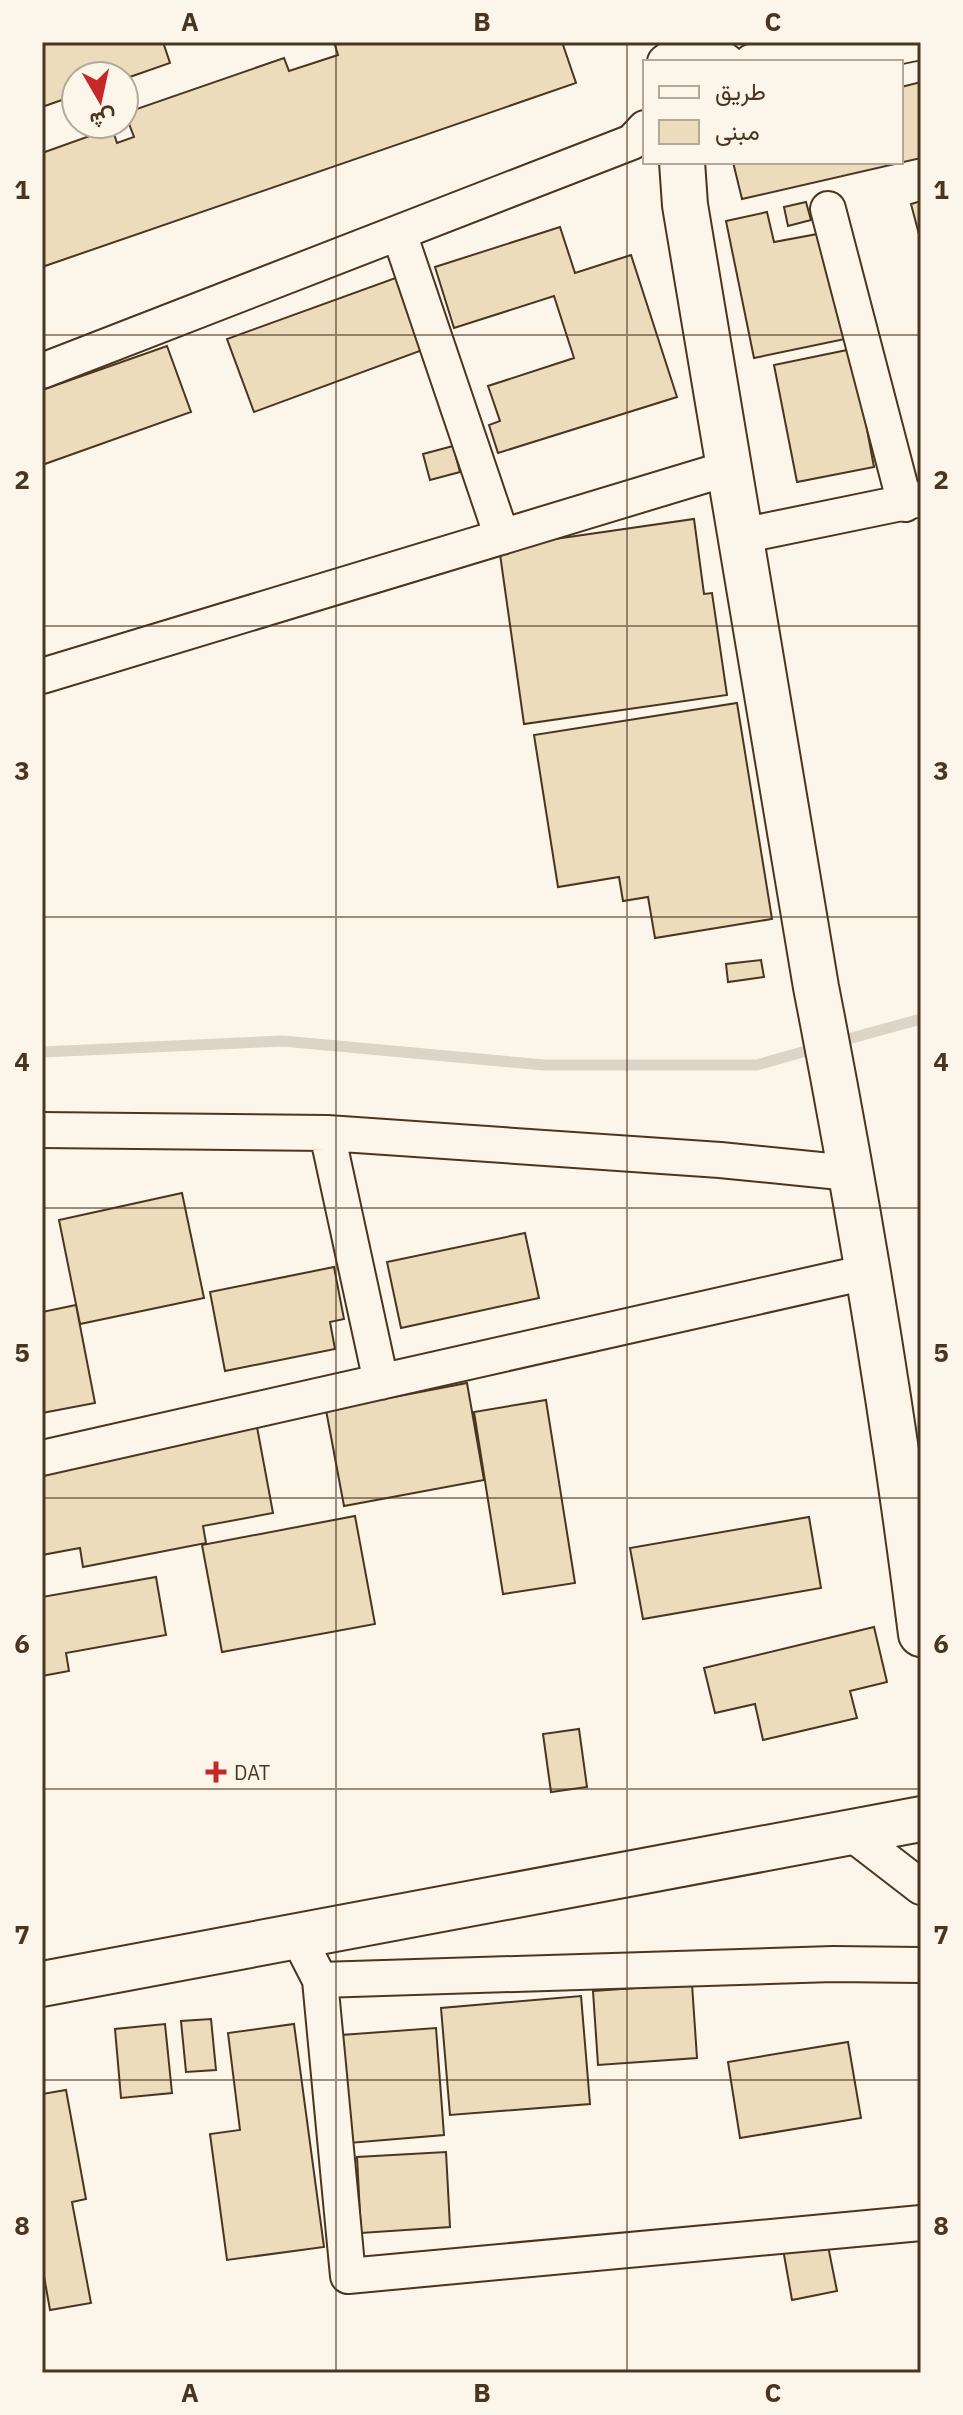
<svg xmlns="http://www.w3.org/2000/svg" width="963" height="2415" font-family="'IBM Plex Sans',Vazirmatn,sans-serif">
<rect width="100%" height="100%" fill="#fbf6e9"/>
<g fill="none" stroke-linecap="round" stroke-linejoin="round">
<path stroke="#dcd4c6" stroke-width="11" d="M837 1042 921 1019
M42 1052 283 1041 544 1065H757L820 1047"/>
</g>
<path fill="#ecdcbc" stroke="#4a3520" stroke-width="2" d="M42 42H163L170 63 124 79V76H76V95L42 107Z
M334 42H562L576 83 42 267V153L112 128 117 143 134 137 125 113 284 58 289 71 338 55Z
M921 82V158L742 199 733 162H901V87Z
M921 201V242L911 204Z
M806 202 811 220 788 226 784 207Z
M767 212 774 242 823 233 845 339 754 358 726 221Z
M560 227 575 273 631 255 677 397 498 453 489 425 500 421 488 386 574 358 554 296 454 328 435 267Z
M401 276 428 348 254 412 227 339Z
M167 346 191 412 42 465V390Z
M852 349 874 467 797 482 774 365Z
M453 446 460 472 430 480 423 454Z
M694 519 704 594 712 593 727 695 524 724 499 547Z
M737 703 772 919 655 938 648 897 623 901 619 877 558 887 534 735Z
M761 960 764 977 728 982 726 964Z
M182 1193 204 1298 80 1324 59 1220Z
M525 1233 539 1298 401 1328 387 1262Z
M334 1267 344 1319 330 1322 335 1349 225 1371 210 1292Z
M76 1305 95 1403 42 1413V1312Z
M467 1383 484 1480 344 1506 326 1410Z
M546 1400 575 1583 503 1594 474 1412Z
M257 1427 273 1513 203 1526 206 1543 83 1567 80 1548 42 1555V1466Z
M355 1516 375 1624 222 1652 202 1545Z
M809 1517 821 1588 643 1619 630 1548Z
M156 1577 166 1635 66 1653 69 1671 42 1676V1597Z
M874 1627 887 1682 850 1691 857 1718 763 1740 755 1704 715 1713 704 1668Z
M579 1729 587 1787 551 1792 543 1734Z
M692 1984 697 2058 598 2065 593 1991Z
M581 1996 590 2104 450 2115 441 2008Z
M211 2019 216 2070 186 2072 181 2021Z
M165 2024 172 2093 121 2098 115 2029Z
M294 2024 324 2247 227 2260 210 2134 240 2130 228 2033Z
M436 2028 444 2135 349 2143 341 2035Z
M848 2042 861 2118 740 2138 728 2062Z
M66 2090 86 2199 72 2202 91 2303 50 2310 42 2265V2094Z
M446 2152 450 2227 361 2233 357 2157Z
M827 2241 837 2291 792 2300 783 2249Z"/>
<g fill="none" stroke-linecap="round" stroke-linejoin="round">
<defs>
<path id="minor" d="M665 62C685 46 707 46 727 62
M751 62 780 53 853 56 920 42
M828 209 905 504
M399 233 502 537
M42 371 632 142 645 128
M741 536 921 499
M42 676 729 468
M42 1130 327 1133 720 1160 850 1173
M327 1133 381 1382
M42 1458 867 1272
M851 1833 921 1887
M298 1937 320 1980 348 2276 921 2223
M320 1980 833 1964 921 1965"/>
<path id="tertiary" d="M682 162 685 205 816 987C858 1202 894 1417 921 1634"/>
<path id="primary" d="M42 1984 921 1819"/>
</defs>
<use href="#minor" stroke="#4a3520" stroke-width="38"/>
<use href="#tertiary" stroke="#4a3520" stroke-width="48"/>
<use href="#primary" stroke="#4a3520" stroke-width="48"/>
<use href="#minor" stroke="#fbf6e9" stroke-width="34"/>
<use href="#tertiary" stroke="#fbf6e9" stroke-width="44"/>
<use href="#primary" stroke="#fbf6e9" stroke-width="44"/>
</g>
<path fill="none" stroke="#4a3520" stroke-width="2" stroke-opacity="0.55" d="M336 42V2373M627 42V2373M42 335H921M42 626H921M42 917H921M42 1208H921M42 1498H921M42 1789H921M42 2080H921"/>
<path fill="#c62828" stroke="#fbf6e9" stroke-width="3" d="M212 1760h8v8h8v8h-8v8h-8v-8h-8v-8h8z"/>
<g text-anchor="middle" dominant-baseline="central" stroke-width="6" stroke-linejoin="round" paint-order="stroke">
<g font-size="20" fill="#4a3520" stroke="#fbf6e9" text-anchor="start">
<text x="234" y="1772">DAT</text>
</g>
</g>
<rect width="963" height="2415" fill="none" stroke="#fbf6e9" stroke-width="88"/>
<rect x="643" y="60" width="260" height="104" fill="#fbf6e9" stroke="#b4a999" stroke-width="2"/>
<rect x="659" y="86" width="40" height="12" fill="#fbf6e9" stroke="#b4a999" stroke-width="2"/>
<text x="715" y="100" font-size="24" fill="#4a3520">طريق</text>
<rect x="659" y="120" width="40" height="24" fill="#ecdcbc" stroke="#b4a999" stroke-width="2"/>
<text x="715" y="140" font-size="24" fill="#4a3520">مبنى</text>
<g transform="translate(100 100) rotate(171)"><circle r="38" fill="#fbf6e9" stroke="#b4a999" stroke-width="2"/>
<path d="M0-6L14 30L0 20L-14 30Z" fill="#c62828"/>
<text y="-12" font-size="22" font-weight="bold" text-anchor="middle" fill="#4a3520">ش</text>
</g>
<rect x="44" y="44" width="875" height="2327" fill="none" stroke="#4a3520" stroke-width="3"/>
<g font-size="26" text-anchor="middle" font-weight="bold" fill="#4a3520">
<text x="190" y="31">A</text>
<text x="482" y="31">B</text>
<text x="773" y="31">C</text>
<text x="22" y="199">1</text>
<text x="941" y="199">1</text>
<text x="22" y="489">2</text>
<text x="941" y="489">2</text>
<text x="22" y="780">3</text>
<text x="941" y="780">3</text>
<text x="22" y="1071">4</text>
<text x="941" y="1071">4</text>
<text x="22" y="1362">5</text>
<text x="941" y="1362">5</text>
<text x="22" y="1653">6</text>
<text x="941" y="1653">6</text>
<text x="22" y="1944">7</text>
<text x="941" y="1944">7</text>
<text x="22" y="2235">8</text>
<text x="941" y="2235">8</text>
<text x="190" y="2402">A</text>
<text x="482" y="2402">B</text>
<text x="773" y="2402">C</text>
</g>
</svg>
